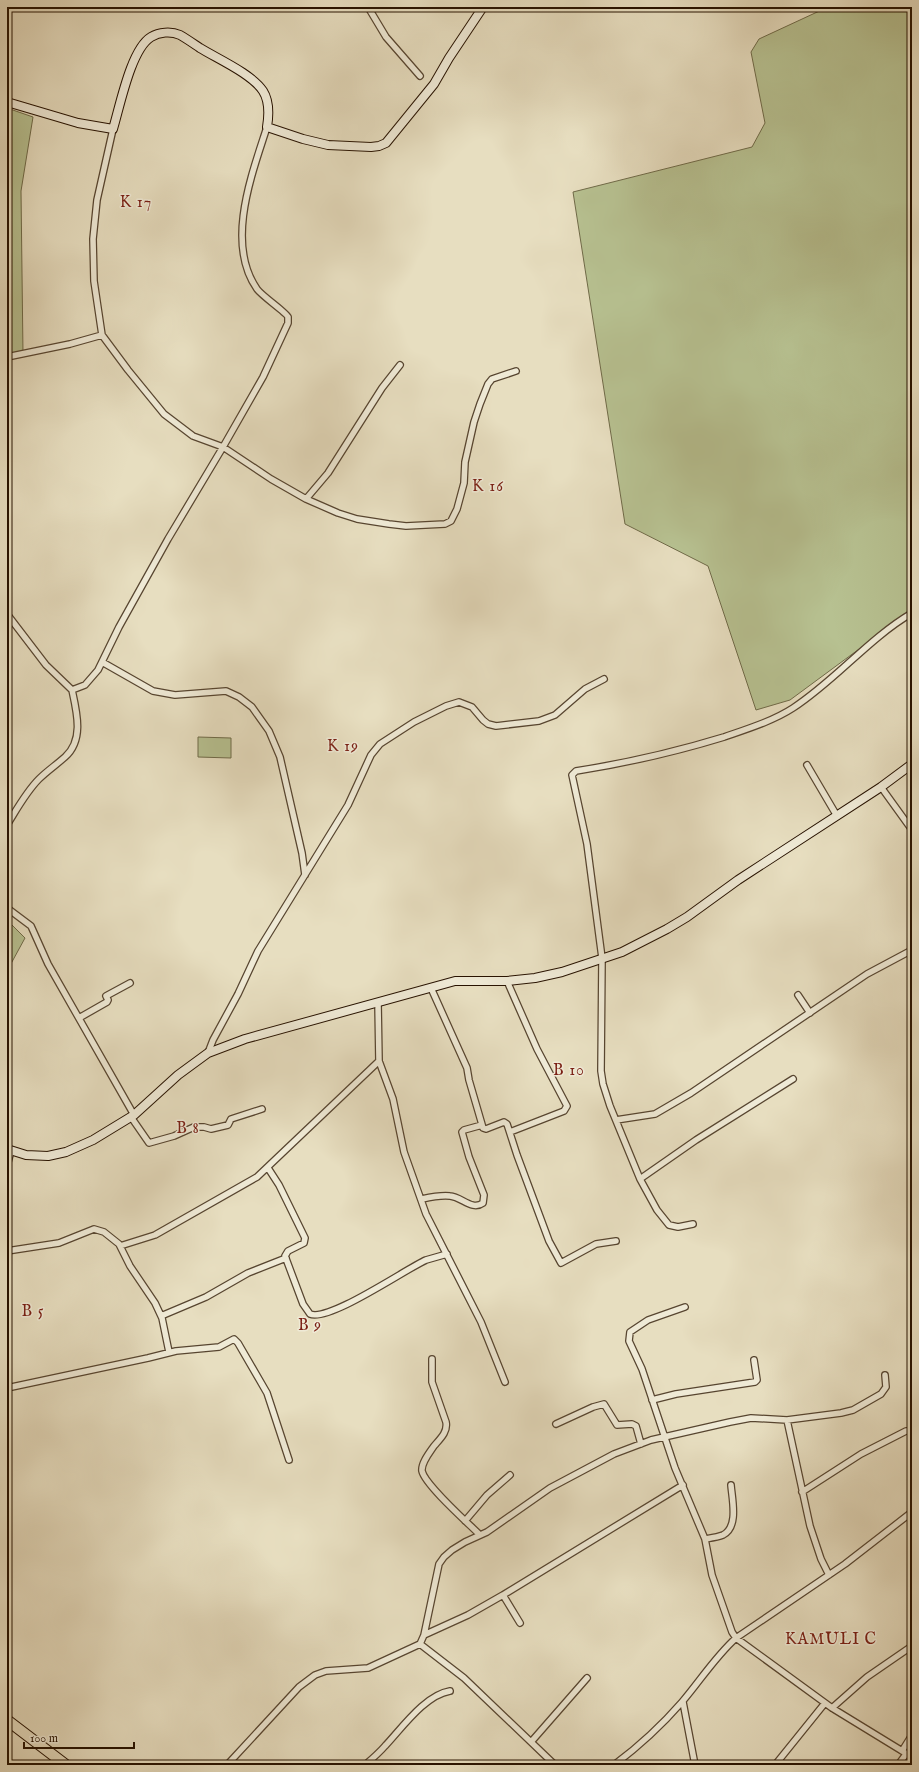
<svg xmlns="http://www.w3.org/2000/svg" width="919" height="1772" font-family="'IM FELL English',serif">
<rect width="100%" height="100%" fill="#e7dec0"/>
<filter id="stains"><feTurbulence type="fractalNoise" baseFrequency=".005" numOctaves="4"/><feColorMatrix values="0 0 0 0 .2 0 0 0 0 .09 0 0 0 0 .02 0 0 0 .5 -.17"/></filter>
<radialGradient id="worn" r=".72"><stop offset=".6" stop-color="#630" stop-opacity="0"/><stop offset="1" stop-color="#630" stop-opacity=".3"/></radialGradient>
<path fill="#b7c191" stroke="#6f6a48" d="M828 7H912V610L790 700 756 710 708 566 625 524 573 192 752 147 765 123 751 52 759 39Z
M7 108 33 117 21 191 23 354 7 357Z
M198 737 231 738V758L198 757Z
M7 920 25 938 7 971Z"/>
<g fill="none" stroke-linecap="round" stroke-linejoin="round">
<defs>
<path id="street" d="M368 7 386 37 420 76
M113 129 97 200 93 239 94 281 102 335 128 370 164 414 193 436 223 447 271 479 306 499 338 513 357 519 389 524 406 526 445 524 451 521 457 509 464 483 465 462 474 422 480 404 488 384 492 379 516 371
M7 357 70 344 102 335
M306 499 328 473 382 388 400 365
M7 614 46 665 72 690
M102 662 153 691 175 695 226 691 239 697 252 707 269 731 280 757 302 853 305 875
M72 690 85 685 98 670 119 627 168 539 223 447 263 377 288 323C288 323 288 318 288 317 287 313 262 296 257 289 225 243 252 174 267 127
M807 765 837 816
M881 787 912 830
M7 825C17 809 26 792 39 779 47 771 56 765 65 757 84 740 77 713 72 690
M7 908 31 926 48 964 134 1115
M507 981 537 1049 567 1106 564 1111 510 1132
M431 988 467 1068 469 1080 483 1128 486 1129 504 1122 507 1124 517 1155 549 1241 561 1263 596 1244 616 1241
M798 995 810 1013
M378 1003 379 1061 393 1099 404 1152 426 1214 481 1322 505 1382
M79 1018 107 1002 108 1000 106 996 130 983
M208 1053 213 1040 238 994 258 951 348 805 371 755 380 744 414 722 446 706 459 702 472 707 483 720 488 724 496 726 539 721 555 715 585 689 604 679
M131 1117 149 1143 174 1136 194 1127H204L211 1129 228 1125 231 1119 262 1109
M616 1120 655 1114 691 1093 867 974 912 950
M7 1166 11 1151
M268 1168 279 1185 305 1238 304 1243 288 1251 285 1256 303 1304 310 1314C329 1322 404 1270 426 1260 433 1258 440 1256 447 1254
M640 1179 696 1140 793 1079
M422 1199C431 1197 441 1195 450 1196 462 1197 472 1211 483 1203L484 1195 469 1157 462 1132 464 1130 482 1125
M693 1224 678 1227 669 1225 657 1210 640 1179 610 1106 603 1084 601 1071 602 958 587 844 572 775 576 771C627 763 675 752 724 737 747 729 773 721 793 708 836 680 868 639 912 613
M120 1246 155 1235 257 1177 379 1061
M7 1251 59 1243 94 1229 104 1232 119 1244 130 1266 155 1303 162 1318 169 1352
M685 1307 648 1320 630 1332 629 1341 642 1369 675 1468 705 1539 712 1575 732 1632 736 1638 832 1708 912 1757
M161 1316 206 1297 248 1273 286 1258
M432 1359V1382L446 1422C448 1432 440 1439 434 1446 430 1452 421 1463 422 1471 425 1485 468 1523 480 1535
M7 1388 148 1358 176 1351 219 1347 234 1339 238 1343 267 1393 289 1460
M652 1400 676 1394 755 1382 757 1380 754 1360
M787 1420 841 1413 853 1410 881 1394 886 1387 885 1375
M556 1424 593 1407 604 1404 617 1425 632 1424 636 1426 641 1444
M802 1492 861 1454 906 1431H909L912 1434
M465 1521 487 1495 510 1475
M705 1539C711 1538 718 1537 723 1535 739 1527 732 1499 731 1485
M503 1595 520 1623
M424 1635 439 1564 444 1557 452 1550 465 1542 487 1532 550 1488 614 1454 651 1440 730 1422 751 1418 787 1420 810 1526 821 1559 829 1575
M420 1644 424 1635 468 1615 503 1595 683 1485
M683 1702 695 1765
M832 1708 867 1677 912 1646
M531 1742 587 1678
M902 1751 912 1735
M227 1765 299 1687 315 1675 326 1671 368 1668 420 1644 464 1678 555 1765
M365 1765C372 1759 379 1753 385 1746 402 1728 425 1695 450 1691
M614 1765C638 1747 662 1725 682 1702 700 1681 715 1657 736 1638L845 1564 912 1512
M775 1765 825 1703
M898 1765 906 1754"/>
<path id="secondary" d="M7 102 78 123 113 129C120 106 131 49 151 37 159 32 171 31 180 35 187 39 194 44 200 48 218 59 252 74 263 91 270 102 269 115 267 127L303 139 328 145 371 147 379 146 386 143 434 84 449 58 483 7
M7 1149 26 1155 48 1156 66 1152 93 1140 134 1115 178 1075 208 1053 245 1039 455 981H507L535 978 562 972 622 952 667 929 687 917 738 880 881 787 912 764"/>
<path id="highway" d="M7 1720 66 1765"/>
</defs>
<use href="#street" stroke="#574530" stroke-width="8"/>
<use href="#secondary" stroke="#271200" stroke-width="10"/>
<use href="#highway" stroke="#271200" stroke-width="12"/>
<use href="#street" stroke="#efead6" stroke-width="5.5"/>
<use href="#secondary" stroke="#efead6" stroke-width="8"/>
<use href="#highway" stroke="#e7dec0" stroke-width="10"/>
</g>
<g text-anchor="middle" dominant-baseline="central" stroke-width="3" stroke-linejoin="round" paint-order="stroke">
<g font-size="16" letter-spacing="1" fill="#7a1f14" stroke="#efead6">
<text x="136" y="203">K 17</text>
<text x="488" y="487">K 16</text>
<text x="343" y="747">K 19</text>
<text x="569" y="1071">B 10</text>
<text x="188" y="1129">B 8</text>
<text x="33" y="1312">B 5</text>
<text x="310" y="1326">B 9</text>
<text x="831" y="1640">KAMULI C</text>
</g>
</g>
<rect width="919" height="1772" fill="none" stroke="#e7dec0" stroke-width="24"/>
<rect x="8" y="8" width="903" height="1756" fill="none" stroke="#271200" stroke-width="2"/>
<rect x="12" y="12" width="895" height="1748" fill="none" stroke="#271200"/>
<path d="M24 1742v6h110v-6" fill="none" stroke="#271200" stroke-width="2"/>
<text x="30" y="1742" font-size="12" fill="#271200" stroke="#efead6" stroke-width="3" paint-order="stroke">100 m</text>
<rect width="100%" height="100%" filter="url(#stains)"/>
<rect width="100%" height="100%" fill="url(#worn)"/>
</svg>
